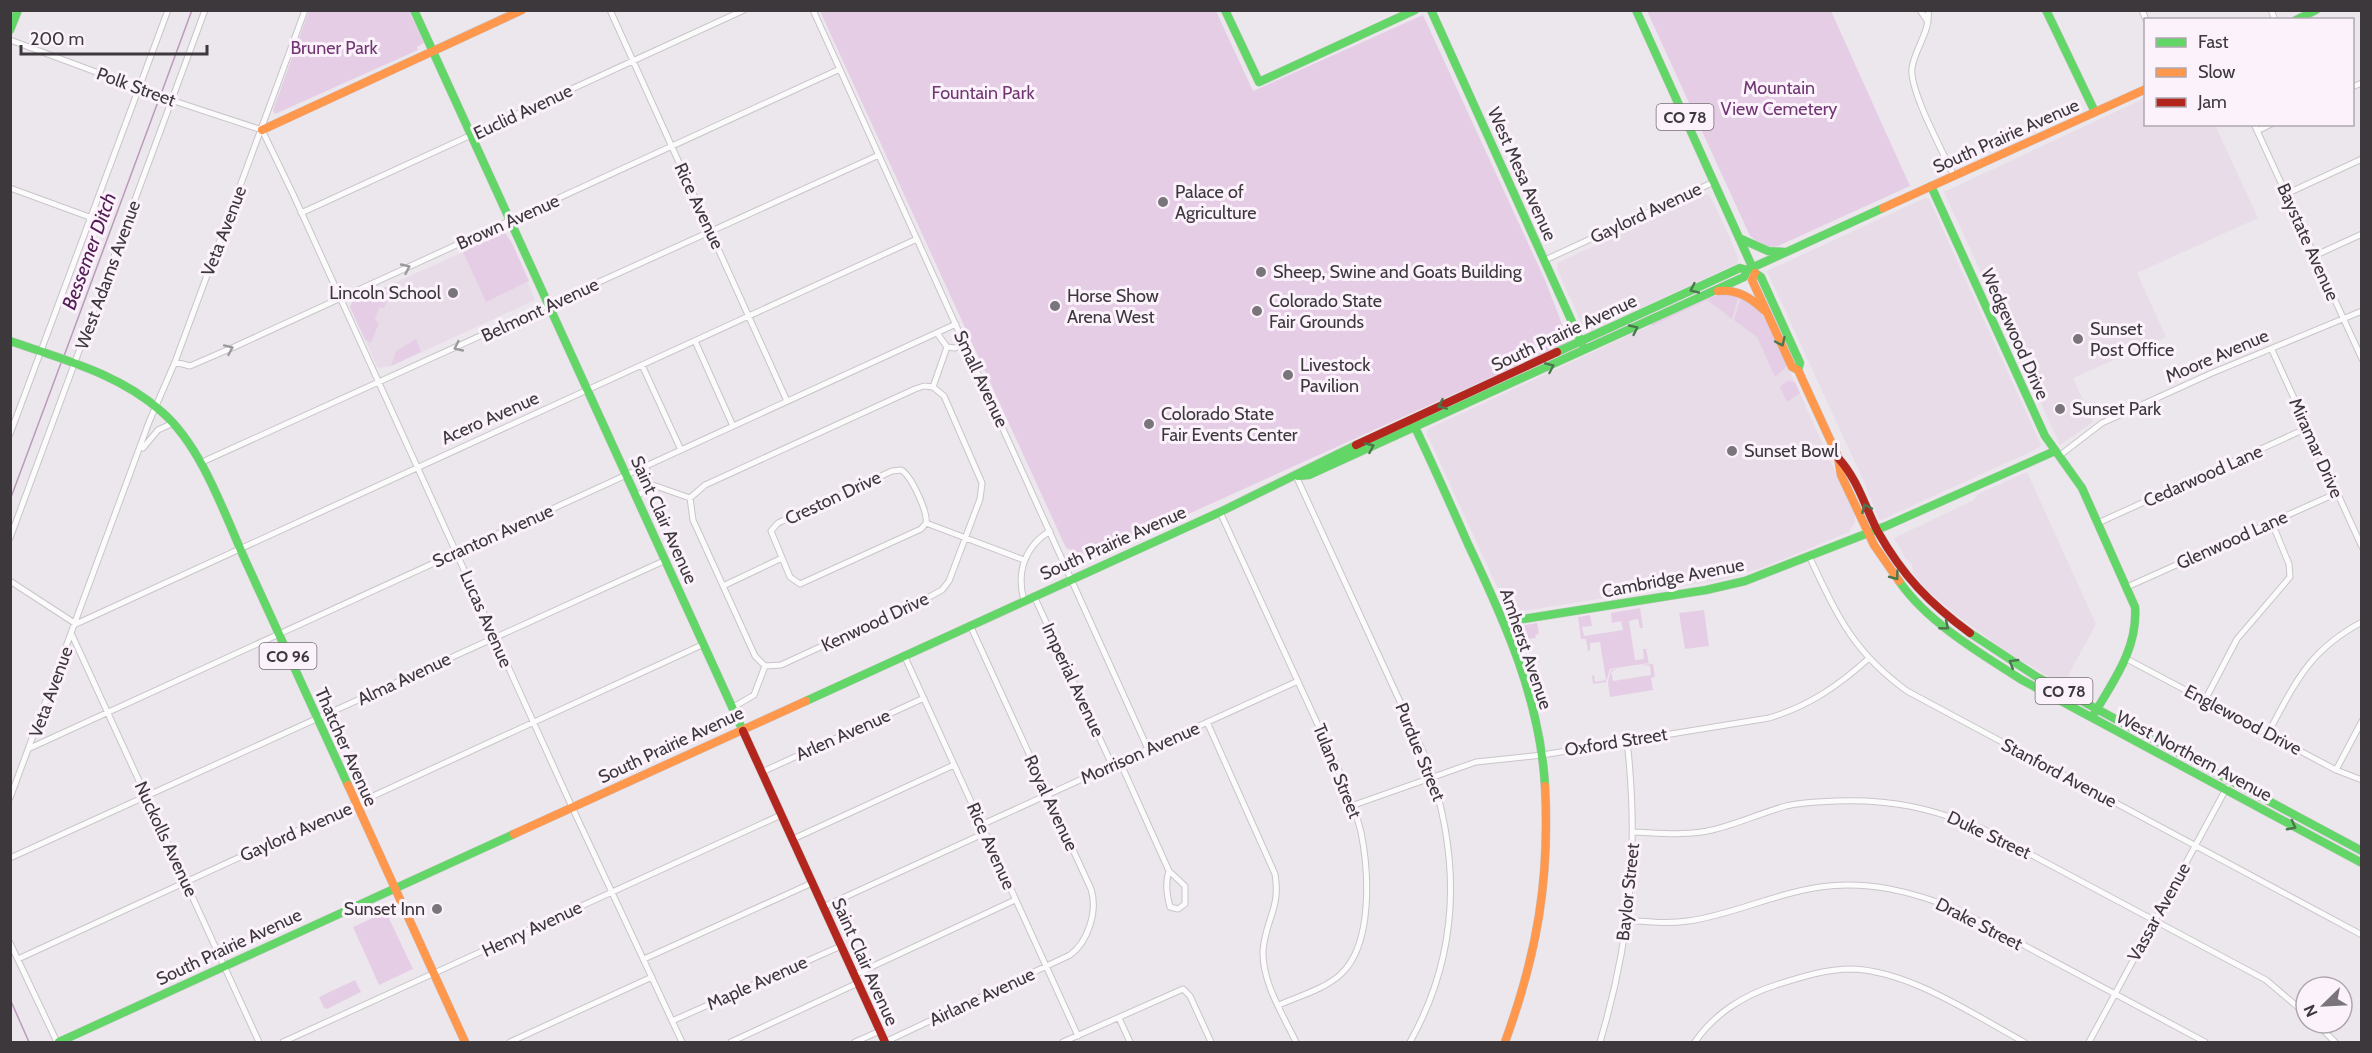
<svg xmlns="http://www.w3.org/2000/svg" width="2372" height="1053" font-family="Cabin,sans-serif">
<rect width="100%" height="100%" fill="#ece7ec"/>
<path fill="#e7dce7" d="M2145 98 2146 124 2215 125 2258 218 2137 273 2166 337 2073 378 2093 422 2060 445 1944 192Z
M1707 194 1710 196 1726 229 1738 257V263L1589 332 1585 331 1558 271 1557 263Z
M1925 198 1929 199 2041 445 2039 448 1881 520 1879 519 1865 484 1767 271Z
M500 231H504L512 243 535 300 391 366 378 368 350 307 352 302 463 252 468 247 471 248 498 236Z
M1726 295 1742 298 1767 321 1855 515V522L1849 532 1762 568 1719 580 1509 613 1427 434 1428 429 1707 299Z
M2027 472 2096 624 2063 685 2007 652 1955 614 1926 589 1913 573 1912 564 1906 559 1894 538 1974 500 1978 494Z"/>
<path fill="#e5cee5" d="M309 11H409L424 43 417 47 418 50 275 114 273 110Z
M820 11H1216L1253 91 1423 15 1545 280 1569 342 1091 558 1066 548Z
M1647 11H1831L1910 186 1778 246C1766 248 1760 244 1750 236Z
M500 231H504L512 243 529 281 486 302 463 252 468 247 471 248 499 236Z
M386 287 390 294 384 308 379 307 375 320 379 323 371 343 365 340 350 307 352 302Z
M1726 294 1737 296 1738 298 1732 319 1707 300 1652 326 1651 324 1713 296Z
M1741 297C1766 309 1775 338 1786 362V367L1775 377 1757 337 1734 320Z
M416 339 421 352 391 366 396 351Z
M1787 381 1795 382 1800 393 1787 402 1780 387Z
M1640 608 1643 628H1640L1638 619 1629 621 1635 660 1644 659 1643 649H1646L1649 663 1610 669 1606 682 1593 684 1592 676 1594 675 1595 682 1606 680 1600 642 1590 643V650L1588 651 1586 639H1581L1578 617 1590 615 1592 626 1582 627 1584 636 1623 630 1621 621 1612 623 1611 613Z
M1704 610 1709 646 1685 649 1679 613Z
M1537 623 1539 634 1535 635 1536 638 1519 640 1516 631 1519 626Z
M1653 664 1655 677 1651 678 1653 690 1610 697 1608 682 1611 670 1617 669 1611 672 1613 681 1651 675 1650 666 1641 665Z
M386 912 413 969 379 985 353 927Z
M355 980 361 992 327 1009 324 1008 319 997Z"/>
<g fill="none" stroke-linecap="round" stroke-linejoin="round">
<path stroke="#bb9abc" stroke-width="1.5" d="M161 94 192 10
M64 356 159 99
M10 500 61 363
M10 999 29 1042"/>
<defs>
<path id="street" d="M610 10 787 401
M813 10 1148 749
M1920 10 1928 22
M1928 10C1931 31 1915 48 1912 68 1909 90 1943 152 1954 176
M2142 10 2146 20
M2271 10 2275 20
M10 40 171 100 262 130 293 194 572 807 682 1042
M2352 87 2362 83
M2254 124 2362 359
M2257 131 2271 124
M10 188 92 218
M2286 194 2362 159
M301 213 744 10
M2314 256 2362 234
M1545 260 1714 182
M695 341 733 426
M947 347 955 348 965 344
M2272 350 2362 547
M175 362 190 366 234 347 840 69
M642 365 681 450
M10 434 168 10
M143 448 158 430 173 423
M2059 456 2102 423 2212 373 2362 311
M200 463 879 155
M646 466 650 484
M1296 476 1426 758C1461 855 1461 951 1410 1042
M636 496 645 491 650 484 690 498 705 485 915 389 924 386 933 387
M690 498 693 520 755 656 765 666
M1220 512 1341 775C1349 794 1356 812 1361 832 1369 872 1373 944 1341 974 1325 989 1299 996 1279 1005
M926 523 921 529 800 584 790 577 771 531 778 523 892 471 901 470C911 475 928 512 926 523L1024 560
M2098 523 2307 428
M10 538 205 10
M1809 556C1837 615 1852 651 1907 691L2362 935
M10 581 76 624 917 239
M723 586 782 558
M2127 587 2337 493
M1034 596 1112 765
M1024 601C1016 572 1025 546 1050 531
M72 635 259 1042
M904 655 1078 1036
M2125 658 2336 770 2362 780
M2205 700 2237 639 2290 577 2289 564 2272 523
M732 708 754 695 765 666 781 665 931 596 942 590 949 581 980 499 982 483 944 396 933 387 947 347 937 333
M1207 722 1275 874C1281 909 1265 920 1263 951 1262 982 1283 1015 1296 1042
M2268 733C2296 682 2308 651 2362 622
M30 748 956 324
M1120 762 1169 871 1185 886V904L1178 909 1170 907C1167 896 1165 882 1169 871
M2336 770 2362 721
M762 772 924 698
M10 798 149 422 175 362 305 10
M1354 805 1476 762 1542 755 1769 718C1809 706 1838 686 1868 659
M981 825 1298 681
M1634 832C1660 833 1687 836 1712 830 1737 824 1761 813 1786 806 1802 802 1819 802 1836 801 1893 799 1930 808 1983 829L2266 980 2306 1014
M793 839 954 765
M10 858 666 560
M823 907 985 833
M1628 920C1648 922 1668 924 1688 921 1733 915 1775 893 1820 887 1868 880 1914 892 1958 910L2205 1042
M10 943 57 1042
M18 959 704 644
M644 959 812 883
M854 975 1015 900
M1119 1018 1130 1042
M672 1021 841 946
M2316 1023 2335 1042
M283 1042 781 815
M510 1042 652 977
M731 1042 858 983
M855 1042 880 1031
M885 1042 1070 955C1088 942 1098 911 1091 889L970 625
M1063 1042 1183 989 1190 996 1211 1042
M1600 1042C1631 938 1639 848 1627 740
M1695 1042C1714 1014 1744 995 1776 985 1801 977 1826 969 1852 969 1910 971 1974 1015 2024 1042
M2089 1042 2227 787"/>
<path id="fast" d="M414 10 743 731
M1225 10 1259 82 1415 10
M1431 10 1582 344
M1636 10 1755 273 1761 277 1800 363 1798 370
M2046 10 2095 112
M2296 20 2316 10
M10 30 18 10
M1931 186 2045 436 2082 488 2135 607C2138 648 2114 680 2094 714
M1739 238 1768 251 1785 252
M10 341C62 359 120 374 162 412 202 447 224 513 246 562 280 636 314 711 348 785
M1557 352 1740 268 1747 270
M1413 423C1432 463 1450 503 1468 544 1505 622 1540 699 1545 786
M1298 476 1309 475 1744 277 1747 270 1883 208
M1899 581C1927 622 1981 654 2022 680L2362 863
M1504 622 1706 590 1745 581 1886 526 2055 451
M1970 633 2037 677 2362 851
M806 701 1220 512 1356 445
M59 1042 514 834"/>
<path id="slow" d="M262 130 522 10
M1883 208 2146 89
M1755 273 1752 280 1792 367 1798 370 1838 457 1841 475 1874 545 1899 581
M1718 291C1738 289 1751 298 1765 311
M348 785 465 1042
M514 834 806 701
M1505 1042C1537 954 1550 880 1545 786"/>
<path id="jam" d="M1356 445 1557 352
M1839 459C1858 480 1865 507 1878 532 1903 576 1929 603 1970 633
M743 731 885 1042"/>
</defs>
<use href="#street" stroke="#c9c5c9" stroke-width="7"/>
<use href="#fast" stroke="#c9c5c9" stroke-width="9"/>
<use href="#slow" stroke="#c9c5c9" stroke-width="9"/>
<use href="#jam" stroke="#c9c5c9" stroke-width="9"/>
<use href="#street" stroke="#fcfbfc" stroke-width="5"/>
<use href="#fast" stroke="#63d668" stroke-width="8"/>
<use href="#slow" stroke="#ff974d" stroke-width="8"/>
<use href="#jam" stroke="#b3261e" stroke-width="8"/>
</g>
<defs><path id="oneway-chevron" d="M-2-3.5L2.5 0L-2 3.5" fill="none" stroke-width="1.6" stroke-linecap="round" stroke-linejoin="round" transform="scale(1.5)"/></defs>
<g stroke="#9c9a9c">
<use href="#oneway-chevron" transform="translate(406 268) rotate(-25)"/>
<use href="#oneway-chevron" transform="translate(458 347) rotate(155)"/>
<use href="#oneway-chevron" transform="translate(229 349) rotate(-24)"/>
</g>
<g stroke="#4c774e">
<use href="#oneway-chevron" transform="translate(1694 289) rotate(155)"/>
<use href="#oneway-chevron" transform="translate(1634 329) rotate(-25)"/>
<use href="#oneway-chevron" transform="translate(1781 342) rotate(65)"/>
<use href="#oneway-chevron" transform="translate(1550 367) rotate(-24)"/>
<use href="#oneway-chevron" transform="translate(1442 405) rotate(156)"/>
<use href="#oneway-chevron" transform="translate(1370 447) rotate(-24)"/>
<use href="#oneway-chevron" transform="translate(1866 508) rotate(-114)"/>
<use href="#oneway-chevron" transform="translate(1895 576) rotate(53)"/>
<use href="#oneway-chevron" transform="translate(1945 626) rotate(39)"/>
<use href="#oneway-chevron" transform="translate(2013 663) rotate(-149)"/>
<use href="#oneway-chevron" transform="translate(2292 826) rotate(28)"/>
</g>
<g fill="#7a757a" stroke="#fcf2fc" stroke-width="2">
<circle cx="1163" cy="202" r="6"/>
<circle cx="1261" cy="272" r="6"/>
<circle cx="453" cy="293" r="6"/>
<circle cx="1055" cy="306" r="6"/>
<circle cx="1257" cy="311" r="6"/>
<circle cx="2078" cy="339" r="6"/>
<circle cx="1288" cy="375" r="6"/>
<circle cx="2060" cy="409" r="6"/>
<circle cx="1149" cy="424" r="6"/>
<circle cx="1732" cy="451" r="6"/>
<circle cx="437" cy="909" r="6"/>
</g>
<g text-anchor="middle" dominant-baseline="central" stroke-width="6" stroke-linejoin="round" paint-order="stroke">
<g fill="#fcf2fc" stroke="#767076" stroke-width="1.5">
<rect x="1656.5" y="104" width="57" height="26" rx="4.5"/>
<rect x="259.5" y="643" width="57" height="26" rx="4.5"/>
<rect x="2035.5" y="678" width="57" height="26" rx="4.5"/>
</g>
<g font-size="16" font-weight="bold" fill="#3c383c">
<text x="1685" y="117">CO 78</text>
<text x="288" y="656">CO 96</text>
<text x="2064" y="691">CO 78</text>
</g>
<g font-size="18" fill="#703772" stroke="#fcf2fc">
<text x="334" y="48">Bruner Park</text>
<text x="1779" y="88">Mountain<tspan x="1779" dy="21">View Cemetery</tspan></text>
<text x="983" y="93">Fountain Park</text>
</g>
<g font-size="18" fill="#3c383c" stroke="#fcf2fc">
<text transform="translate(136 87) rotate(20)">Polk Street</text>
<text transform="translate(523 112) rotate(-25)">Euclid Avenue</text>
<text transform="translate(2006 136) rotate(-24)">South Prairie Avenue</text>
<text transform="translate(1522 174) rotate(66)">West Mesa Avenue</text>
<text transform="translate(699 206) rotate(65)">Rice Avenue</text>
<text transform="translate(1646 213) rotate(-25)">Gaylord Avenue</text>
<text transform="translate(508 222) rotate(-24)">Brown Avenue</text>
<text transform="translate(224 231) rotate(-69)">Veta Avenue</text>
<text transform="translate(2308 242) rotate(66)">Baystate Avenue</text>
<text transform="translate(108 275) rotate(-70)">West Adams Avenue</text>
<text transform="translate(540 310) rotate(-25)">Belmont Avenue</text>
<text transform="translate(1564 333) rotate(-25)">South Prairie Avenue</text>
<text transform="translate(2015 334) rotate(66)">Wedgewood Drive</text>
<text transform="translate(2217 356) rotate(-23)">Moore Avenue</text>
<text transform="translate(981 379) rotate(65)">Small Avenue</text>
<text transform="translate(490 418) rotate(-24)">Acero Avenue</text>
<text transform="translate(2316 448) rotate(66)">Miramar Drive</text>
<text transform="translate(2203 476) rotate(-24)">Cedarwood Lane</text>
<text transform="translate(833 498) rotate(-25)">Creston Drive</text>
<text transform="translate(664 520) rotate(66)">Saint Clair Avenue</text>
<text transform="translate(493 536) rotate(-24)">Scranton Avenue</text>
<text transform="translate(2232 540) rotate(-24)">Glenwood Lane</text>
<text transform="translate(1113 543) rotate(-24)">South Prairie Avenue</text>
<text transform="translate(1673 578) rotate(-11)">Cambridge Avenue</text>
<text transform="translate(486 619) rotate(66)">Lucas Avenue</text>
<text transform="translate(875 622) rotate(-25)">Kenwood Drive</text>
<text transform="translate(1526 649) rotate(71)">Amherst Avenue</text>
<text transform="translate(404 679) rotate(-25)">Alma Avenue</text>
<text transform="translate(1073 680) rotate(65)">Imperial Avenue</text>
<text transform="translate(51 692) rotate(-70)">Veta Avenue</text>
<text transform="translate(2243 720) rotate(28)">Englewood Drive</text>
<text transform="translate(843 735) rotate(-24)">Arlen Avenue</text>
<text transform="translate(1616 742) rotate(-9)">Oxford Street</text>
<text transform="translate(671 745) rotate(-25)">South Prairie Avenue</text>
<text transform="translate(346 747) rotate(66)">Thatcher Avenue</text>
<text transform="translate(1420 752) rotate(68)">Purdue Street</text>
<text transform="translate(1140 753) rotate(-24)">Morrison Avenue</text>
<text transform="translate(2194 756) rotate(28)">West Northern Avenue</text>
<text transform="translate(1337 771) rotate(68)">Tulane Street</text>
<text transform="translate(2059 773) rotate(28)">Stanford Avenue</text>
<text transform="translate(1051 803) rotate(65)">Royal Avenue</text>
<text transform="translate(296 832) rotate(-24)">Gaylord Avenue</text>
<text transform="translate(1989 835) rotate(25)">Duke Street</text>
<text transform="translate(166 839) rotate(65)">Nuckolls Avenue</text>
<text transform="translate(991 846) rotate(66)">Rice Avenue</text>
<text transform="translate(1628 892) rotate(-84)">Baylor Street</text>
<text transform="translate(2159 912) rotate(-61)">Vassar Avenue</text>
<text transform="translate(1979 924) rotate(27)">Drake Street</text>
<text transform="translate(532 929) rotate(-25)">Henry Avenue</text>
<text transform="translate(229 947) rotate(-25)">South Prairie Avenue</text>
<text transform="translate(865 962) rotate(66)">Saint Clair Avenue</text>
<text transform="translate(757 983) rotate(-24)">Maple Avenue</text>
<text transform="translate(982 997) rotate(-25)">Airlane Avenue</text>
</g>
<g font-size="18" fill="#3c383c" stroke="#fcf2fc" text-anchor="start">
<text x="1175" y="192">Palace of<tspan x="1175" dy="21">Agriculture</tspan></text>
<text x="1273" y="272">Sheep, Swine and Goats Building</text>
<text x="441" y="293" text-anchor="end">Lincoln School</text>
<text x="1067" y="296">Horse Show<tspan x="1067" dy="21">Arena West</tspan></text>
<text x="1269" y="301">Colorado State<tspan x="1269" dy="21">Fair Grounds</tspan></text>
<text x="2090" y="329">Sunset<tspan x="2090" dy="21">Post Office</tspan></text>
<text x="1300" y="365">Livestock<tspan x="1300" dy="21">Pavilion</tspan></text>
<text x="2072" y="409">Sunset Park</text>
<text x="1161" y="414">Colorado State<tspan x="1161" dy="21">Fair Events Center</tspan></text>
<text x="1744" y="451">Sunset Bowl</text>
<text x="425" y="909" text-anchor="end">Sunset Inn</text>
</g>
<g font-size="20" font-style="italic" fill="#531c56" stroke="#fcf2fc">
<text transform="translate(89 251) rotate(-70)">Bessemer Ditch</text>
</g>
</g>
<rect width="2372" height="1053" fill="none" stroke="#3c383c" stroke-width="24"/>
<rect x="2144" y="18" width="210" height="108" fill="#fcf2fc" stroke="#afa8af" stroke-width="1.5"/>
<rect x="2156" y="38" width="30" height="9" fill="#63d668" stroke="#afa8af" stroke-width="1.5"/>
<text x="2198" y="48" font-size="18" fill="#3c383c">Fast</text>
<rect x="2156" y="68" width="30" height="9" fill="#ff974d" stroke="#afa8af" stroke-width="1.5"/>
<text x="2198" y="78" font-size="18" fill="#3c383c">Slow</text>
<rect x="2156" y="98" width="30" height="9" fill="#b3261e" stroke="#afa8af" stroke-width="1.5"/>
<text x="2198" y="108" font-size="18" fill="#3c383c">Jam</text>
<g transform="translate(2324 1005) rotate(246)"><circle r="28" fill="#fcf2fc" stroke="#afa8af" stroke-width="1.5"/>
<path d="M0-4.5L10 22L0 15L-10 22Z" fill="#7a757a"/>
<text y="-9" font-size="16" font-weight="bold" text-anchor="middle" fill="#3c383c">N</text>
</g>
<path d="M21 45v9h186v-9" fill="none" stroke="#3c383c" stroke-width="3"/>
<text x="30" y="45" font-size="18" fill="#3c383c" stroke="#fcf2fc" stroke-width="4.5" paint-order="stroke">200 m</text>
</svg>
